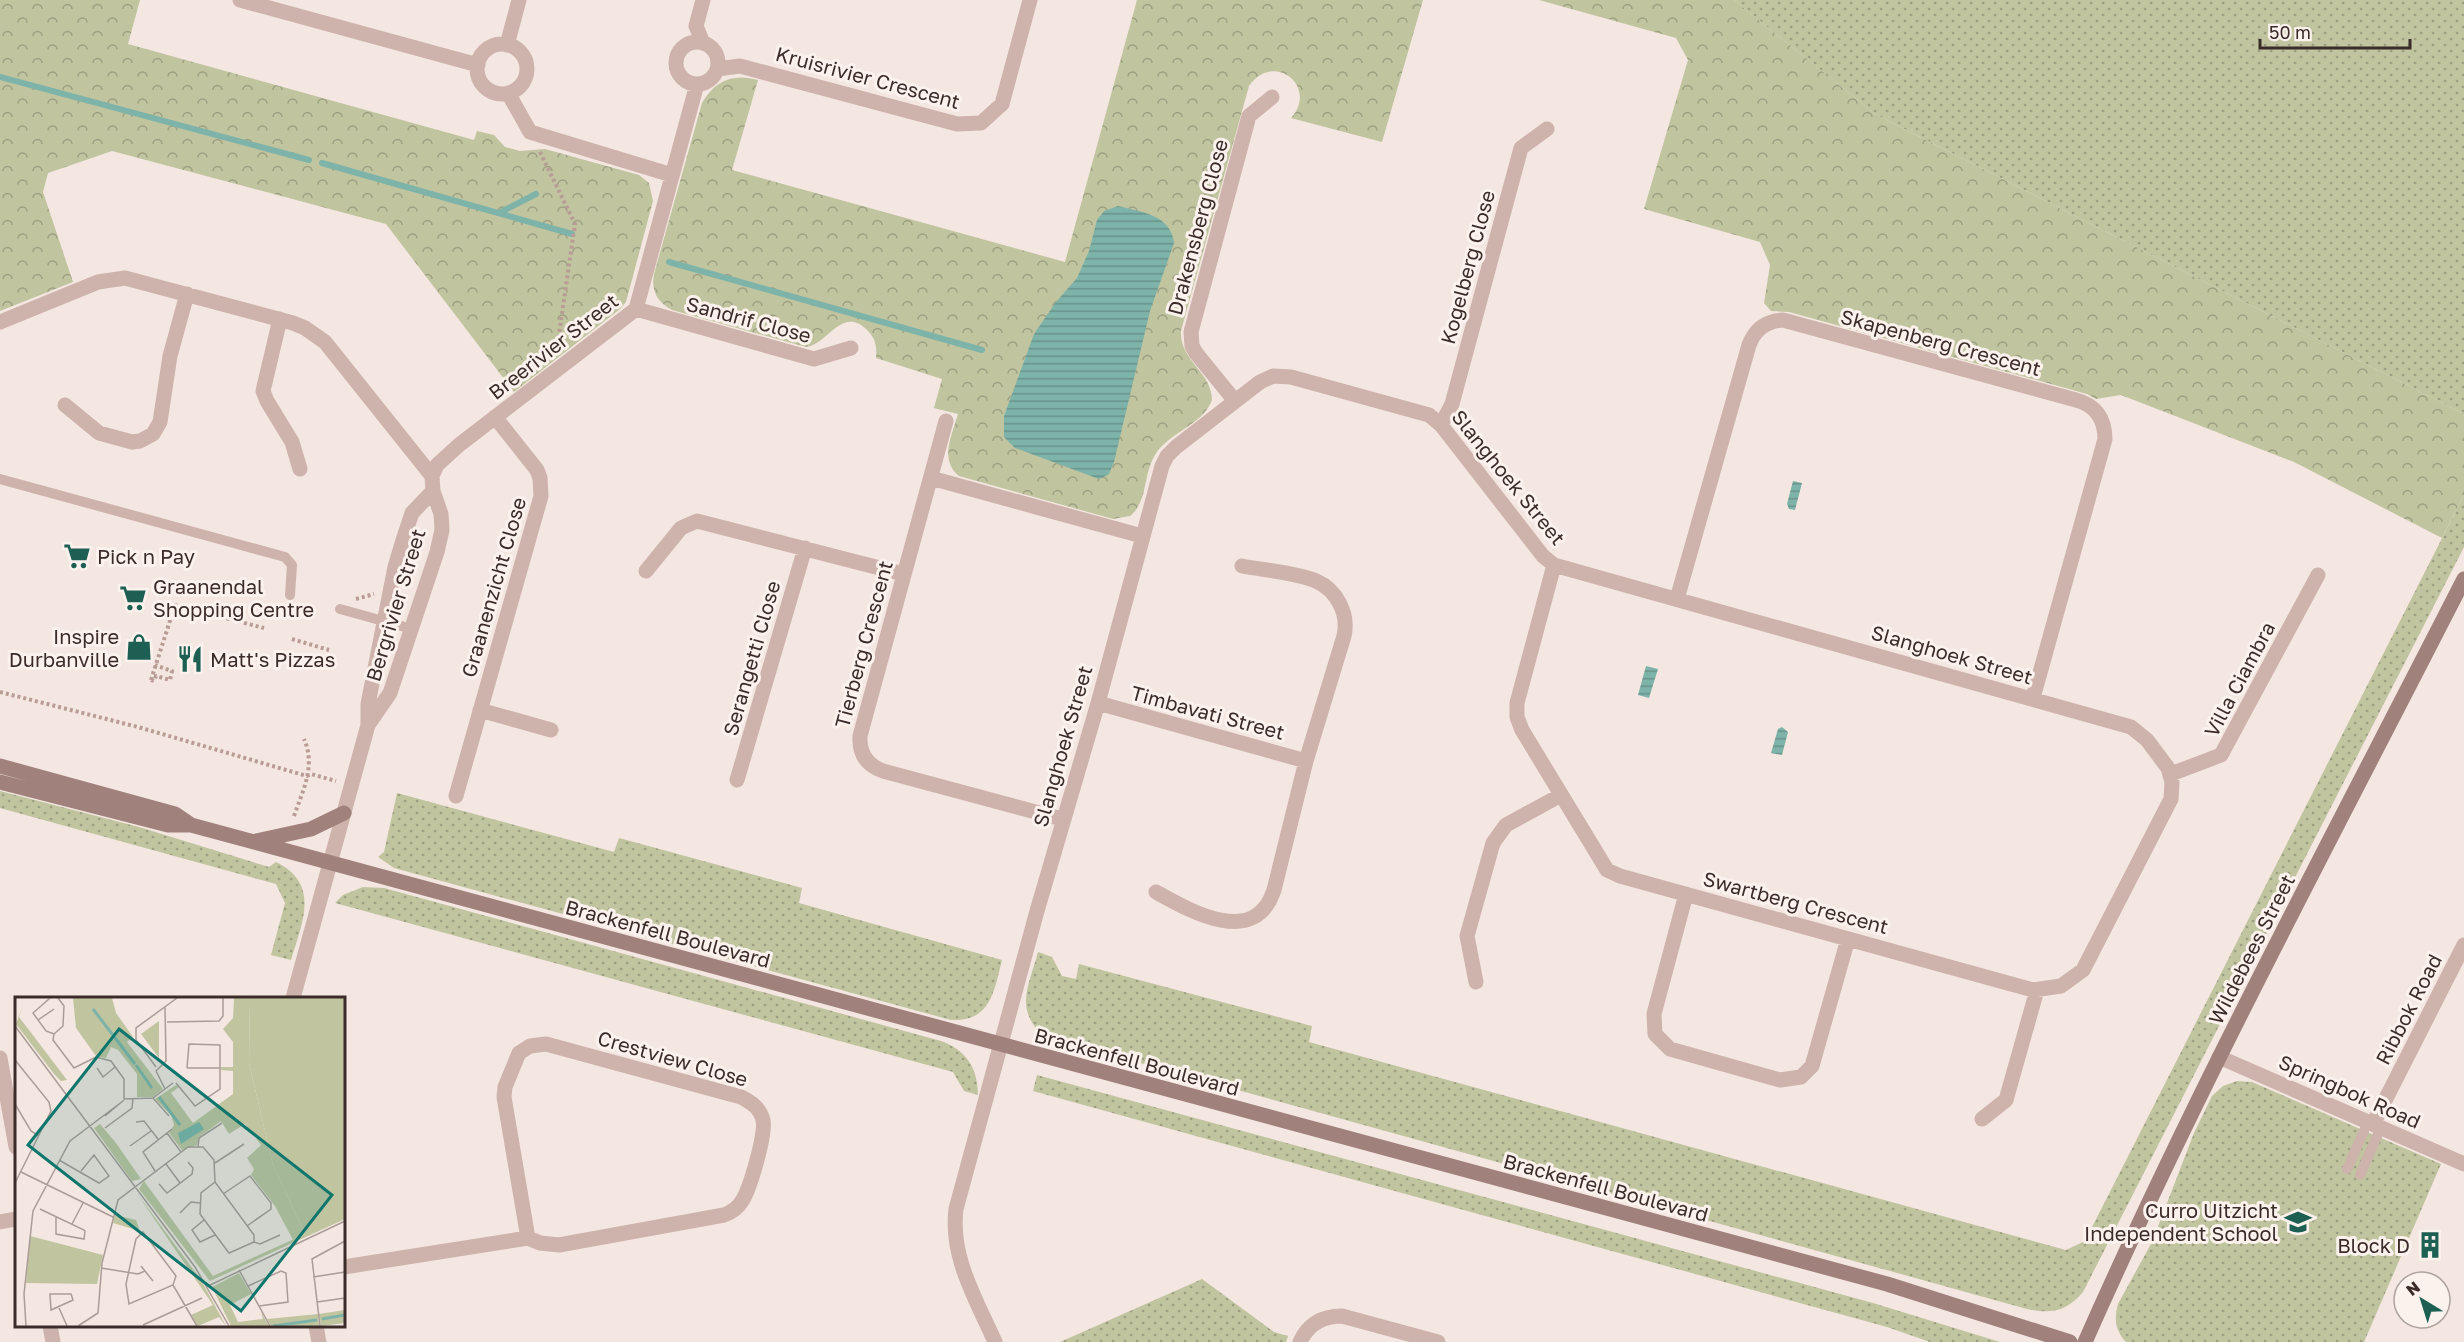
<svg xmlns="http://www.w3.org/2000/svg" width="2464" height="1342" font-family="'Golos Text',sans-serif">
<defs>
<pattern id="grass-dots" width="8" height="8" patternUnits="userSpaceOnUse" patternTransform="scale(1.5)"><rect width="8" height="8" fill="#c0c49f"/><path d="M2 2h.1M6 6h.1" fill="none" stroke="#9d9f82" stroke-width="1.8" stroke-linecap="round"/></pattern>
<pattern id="forest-crowns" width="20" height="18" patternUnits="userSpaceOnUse" patternTransform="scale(1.5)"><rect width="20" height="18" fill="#c0c49f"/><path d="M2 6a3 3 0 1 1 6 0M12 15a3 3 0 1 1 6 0" fill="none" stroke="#9d9f82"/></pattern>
<pattern id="water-rules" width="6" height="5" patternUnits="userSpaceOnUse" patternTransform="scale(1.5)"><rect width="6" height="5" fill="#7eb3a9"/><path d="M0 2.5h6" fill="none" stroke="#68928a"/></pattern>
</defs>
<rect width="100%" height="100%" fill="#f4e6e0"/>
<path fill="url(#grass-dots)" d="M1734 0H2464V414L1875 114Z
M2464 495V547L2083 1292C2066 1312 2051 1314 2027 1309L1043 1036C1014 1008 1029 986 1038 952L1052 957 1062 976 1076 979 1079 964 1312 1026 1309 1042 2066 1250 2085 1241Z
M0 791 139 827 269 867 276 862C321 884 302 923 291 960L271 955 285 903 276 884 0 808Z
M397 793 614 852 619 838 802 888 799 903 1002 960C994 991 991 1022 951 1020L394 868 378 857 384 852Z
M363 887 384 888 941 1041C966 1050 978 1068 978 1095L964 1091 953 1072 335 903 343 895Z
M1037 1075 1873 1303 2000 1342H1930L1887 1327 1033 1091Z
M2237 1081 2252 1082 2441 1164 2364 1342H2126C2115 1330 2114 1319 2118 1304L2152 1242 2194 1133 2212 1096 2223 1086Z
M1202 1279 1274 1332 1288 1336 1286 1342H1060Z"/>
<path fill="url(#forest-crowns)" d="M0 0H140L128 44 474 140 477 131 494 135 505 147 520 151 545 149 639 175 649 183 653 201 626 302 620 309 514 392 386 224 112 151 48 173 43 192 73 282 0 311Z
M1137 0H1423L1382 142 1291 118C1319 87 1274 50 1249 86L1181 331C1179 360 1212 372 1212 400 1203 425 1169 432 1155 455 1143 474 1148 502 1130 516L1113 519 959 476C939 460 952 435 958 414L934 408 942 379 876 358C877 348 876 339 868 331 842 304 828 345 806 347L672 310C657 302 651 291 654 274L702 103C715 80 734 73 758 80L732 170 1065 262Z
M1539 0H1734L1875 114 2464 414V495L2442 538 2294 462 2121 395 2096 399 2087 394 1789 312 1771 311 1764 303 1770 265 1760 242 1644 209 1688 60 1676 38Z"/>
<path fill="url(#water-rules)" d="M1118 206C1142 212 1171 215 1174 243L1150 311 1114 462 1109 474 1099 479 1015 448 1004 437V416L1034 334 1056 302 1077 278 1089 251 1097 220 1104 211Z
M1793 481 1802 483 1795 510 1789 509 1787 504Z
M1646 666 1658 669 1649 698 1638 695Z
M1782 727 1788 732 1782 755 1771 753 1778 729Z"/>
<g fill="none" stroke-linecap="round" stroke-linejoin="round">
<path stroke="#7eb3a9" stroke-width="6" d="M0 77 309 160
M322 163 572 234
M499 213 536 194
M669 262 982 350"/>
<path stroke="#b99c95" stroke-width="4" stroke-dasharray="3 3" stroke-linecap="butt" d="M540 152 575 224 557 348
M356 599 374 594
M292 639 329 650
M151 680 175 605 264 628
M151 680 154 681 156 676 170 680 172 671 155 665
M0 692 138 727 307 776 311 774 336 781
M294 816C303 790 316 766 304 739"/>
<path stroke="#cdb3ab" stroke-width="10" d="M0 479 285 557 292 565 290 595
M340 609 412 629
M2347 1169 2368 1122
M2360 1175 2381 1127"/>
<path stroke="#cdb3ab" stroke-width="15" d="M240 0 478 65
M676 63a21 21 0 1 1 42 0a21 21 0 1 1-42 0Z
M703 43 696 26 703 0
M477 69a25 25 0 1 1 50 0a25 25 0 1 1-50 0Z
M507 45 519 0
M717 69 740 66 957 124 981 123 1002 104 1030 0
M508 93 530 132 672 175
M636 309 814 359 851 348
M280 319 263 391 267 401 292 442 300 469
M0 322 98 282 125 278 293 323 305 328 325 342 432 476
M1235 401 1196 353 1192 346 1191 332 1249 116 1272 97
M65 405 99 433 132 442 140 441 153 434 160 422 170 356 187 294
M946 421 860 736C859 753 866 765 883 771L1062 819
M1441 425 1452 404 1521 148 1547 129
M931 478 1142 536
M646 571 681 528 697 521 903 574
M1677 599 1749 345C1755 329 1766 321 1783 320L2076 400C2095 405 2105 418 2105 439L2033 698
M1098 703 1306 761
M480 710 551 730
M368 725 390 693 437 552 442 530 441 514 433 491 432 476 437 465 459 445 636 309 697 84
M2171 774 2221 755 2318 575
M737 780 805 548
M456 796 541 496 540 478 537 470 495 417
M1156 892C1192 912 1255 948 1274 890L1306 761 1344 636C1349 614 1337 590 1316 581 1298 573 1263 570 1242 566
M1686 894 1654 1014 1655 1034 1670 1049 1780 1080 1801 1077 1812 1066 1848 939
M1476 982 1467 936 1493 843 1506 825 1561 795
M293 998 368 725V704L395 567 404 537 412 513 433 491
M2219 1057 2464 1164
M0 1058 16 1147
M1982 1119 2006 1100 2037 990
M2373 1124 2464 945
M0 1222 16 1219
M344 1267 528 1238 540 1243 559 1245 724 1215C732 1212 738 1208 742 1201 750 1189 766 1134 763 1120 760 1108 751 1102 741 1097L546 1044 530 1046 519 1053 505 1087 504 1097 528 1238
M50 1326 53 1342
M316 1326 319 1342
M995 1342C976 1299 950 1257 956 1209L1037 911 1098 703 1162 466 1167 456 1176 447 1260 382 1273 376 1291 377 1429 415 1441 425 1543 556 1554 565 2131 727 2147 740 2168 768 2172 782 2171 799 2083 970 2061 986 2033 990 1620 876 1607 870 1522 730 1517 717V703L1554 565
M1300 1342C1308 1324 1322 1316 1342 1316L1438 1342"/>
<path stroke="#a1817c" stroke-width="15" d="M0 766 175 814 191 825
M0 782 168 825H191L1887 1284 2070 1342
M256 841 311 829 344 813
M2085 1342C2200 1082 2335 832 2464 579"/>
</g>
<defs>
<symbol id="supermarket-bare" viewBox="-9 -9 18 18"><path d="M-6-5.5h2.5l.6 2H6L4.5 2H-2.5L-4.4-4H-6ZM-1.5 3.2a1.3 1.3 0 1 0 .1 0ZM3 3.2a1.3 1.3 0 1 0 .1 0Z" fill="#1e5f54" stroke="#fbf2ed" stroke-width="2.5" paint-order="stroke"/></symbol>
<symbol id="shop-bare" viewBox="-9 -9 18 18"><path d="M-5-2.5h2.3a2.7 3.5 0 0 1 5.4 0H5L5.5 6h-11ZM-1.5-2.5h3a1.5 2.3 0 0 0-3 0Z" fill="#1e5f54" stroke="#fbf2ed" stroke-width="2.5" paint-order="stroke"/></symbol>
<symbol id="restaurant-bare" viewBox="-9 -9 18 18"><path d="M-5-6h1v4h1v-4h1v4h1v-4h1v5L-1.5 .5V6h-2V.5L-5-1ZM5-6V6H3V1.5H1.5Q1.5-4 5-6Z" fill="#1e5f54" stroke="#fbf2ed" stroke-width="2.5" paint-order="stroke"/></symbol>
<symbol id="school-bare" viewBox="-9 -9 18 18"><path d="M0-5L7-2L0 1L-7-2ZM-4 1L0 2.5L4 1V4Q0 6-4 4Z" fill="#1e5f54" stroke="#fbf2ed" stroke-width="2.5" paint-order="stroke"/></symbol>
<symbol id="building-bare" viewBox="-9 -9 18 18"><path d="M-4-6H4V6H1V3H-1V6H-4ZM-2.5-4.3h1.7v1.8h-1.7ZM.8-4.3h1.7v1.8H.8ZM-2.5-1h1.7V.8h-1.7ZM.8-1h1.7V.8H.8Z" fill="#1e5f54" stroke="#fbf2ed" stroke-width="2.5" paint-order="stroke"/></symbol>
</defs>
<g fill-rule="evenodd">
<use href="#supermarket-bare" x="58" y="537" width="38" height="38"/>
<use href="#supermarket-bare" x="114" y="579" width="38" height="38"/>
<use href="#shop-bare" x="120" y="628" width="38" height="38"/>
<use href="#restaurant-bare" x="171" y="640" width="38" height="38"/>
<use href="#school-bare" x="2279" y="1203" width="38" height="38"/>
<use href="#building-bare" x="2411" y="1226" width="38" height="38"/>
</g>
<g text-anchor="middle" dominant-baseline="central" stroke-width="6" stroke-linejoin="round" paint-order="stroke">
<g font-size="20" fill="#3b2c2a" stroke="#fbf2ed">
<text transform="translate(868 77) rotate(15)">Kruisrivier Crescent</text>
<text transform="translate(1197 227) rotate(-75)">Drakensberg Close</text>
<text transform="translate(1467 267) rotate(-75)">Kogelberg Close</text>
<text transform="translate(749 319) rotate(15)">Sandrif Close</text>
<text transform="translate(1941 342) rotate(15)">Skapenberg Crescent</text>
<text transform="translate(553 346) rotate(-38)">Breerivier Street</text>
<text transform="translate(1509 477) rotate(51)">Slanghoek Street</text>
<text transform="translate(493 587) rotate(-74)">Graanenzicht Close</text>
<text transform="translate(395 605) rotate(-73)">Bergrivier Street</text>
<text transform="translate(863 644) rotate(-75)">Tierberg Crescent</text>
<text transform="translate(1952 654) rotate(16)">Slanghoek Street</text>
<text transform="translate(751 658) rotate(-74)">Serangetti Close</text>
<text transform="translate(2239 679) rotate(-62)">Villa Ciambra</text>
<text transform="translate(1208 712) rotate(15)">Timbavati Street</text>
<text transform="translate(1062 746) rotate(-74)">Slanghoek Street</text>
<text transform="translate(1796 902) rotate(15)">Swartberg Crescent</text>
<text transform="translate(668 933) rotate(15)">Brackenfell Boulevard</text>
<text transform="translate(2251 949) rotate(-63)">Wildebees Street</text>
<text transform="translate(2408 1009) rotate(-63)">Ribbok Road</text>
<text transform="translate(673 1058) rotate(16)">Crestview Close</text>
<text transform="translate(1137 1061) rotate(15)">Brackenfell Boulevard</text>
<text transform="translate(2350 1091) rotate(24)">Springbok Road</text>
<text transform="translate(1606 1187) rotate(15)">Brackenfell Boulevard</text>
</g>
<g font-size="20" fill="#3b2c2a" stroke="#fbf2ed" text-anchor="start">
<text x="97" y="556">Pick n Pay</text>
<text x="153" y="586">Graanendal<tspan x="153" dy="23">Shopping Centre</tspan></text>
<text x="119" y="636" text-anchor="end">Inspire<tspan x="119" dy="23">Durbanville</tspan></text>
<text x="210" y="659">Matt's Pizzas</text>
<text x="2278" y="1210" text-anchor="end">Curro Uitzicht<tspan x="2278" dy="23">Independent School</tspan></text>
<text x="2410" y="1245" text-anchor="end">Block D</text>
</g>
</g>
<g transform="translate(15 997)">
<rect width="330" height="330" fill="#f4e6e0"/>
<path d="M235 1H330V222L195 284 124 192 129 184 198 279 290 237 258 168 234 66ZM8 8 4 20 52 83 46 84 39 77 1 27ZM85 127 101 146 126 182 117 184 79 131ZM121 195 186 283 211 329 204 320 183 329 176 318 198 308ZM100 218 121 223 125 234 98 226ZM224 276 236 297 215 308 223 325 248 322 246 315 254 329H216L197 290Z" fill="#c0c49f"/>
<path d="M58 1H97L101 16 118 40 112 45 148 92 138 100H122V77L103 53 96 50 91 61 81 59 61 31ZM219 1H235L234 66 258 168 290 237 278 243 260 209 236 178 239 172 232 161 246 148 230 127 214 137 206 124 184 140 182 148 167 153 154 136 159 128 156 118 140 102 161 88 164 90 156 96 178 126 218 97V74L206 73V70H218V45L208 32 218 21ZM144 24V61L126 37ZM15 239 88 258 82 287 11 286ZM330 313V326L306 329 304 317ZM303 317 304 329H256L252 322Z" fill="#c0c49f"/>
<path d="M184 125 189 132 166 147 163 136Z" fill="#7eb3a9"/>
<path fill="none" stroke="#7eb3a9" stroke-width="3" d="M78 12 120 67M121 68 137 91M144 100 165 128M307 322 330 318M258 329 302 323"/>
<path fill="none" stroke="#aa9c97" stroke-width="1.5" d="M35 1 18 16 31 34 39 37M23 23 39 12M152 25 204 24 208 19V1M0 29 180 270 214 329M39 37 38 43 59 71 81 60 96 64 109 82V102M39 37 48 29 49 9 43 1M0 63 34 105 36 114 0 186M141 70 121 43V31L162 1M145 70 141 74 151 64 150 10M82 71 88 80 100 70M172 71H205M141 74 150 92M161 86 180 109 205 92V48L174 47 172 71M138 101 154 119M109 102 138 101 158 86M0 107 16 134 24 139M90 119 109 103M121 125 129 124 143 142M90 131 117 111 118 101M152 136 166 155M115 149 136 134M183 150 184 141 207 126M44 163 84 186 94 179 79 158 66 174M200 166 229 147M151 167 165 186M140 174 128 155 157 132M6 175 98 220M200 185 186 196 185 217 214 256 239 245M144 187 152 196 177 177 178 171 173 165M208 197 235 179 256 206V212L232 229M25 212 69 233 70 234 69 242 41 237V219M165 216 176 205 185 206M189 223 177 233 185 245 200 238M57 227 68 206M128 235 161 279 158 288 114 307 111 287 121 242ZM239 245 245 247 265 238M126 269 138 284M86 271 123 277 130 274M224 273 255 329M298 280 330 275M158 288 182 329M193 289 330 224M233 289 266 274 271 276 273 305 244 309M35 297H56L58 303 36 313ZM302 305 330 301M44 311 52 329M128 328 187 301M11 329 9 297 18 214 55 144 108 104M63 329 83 316 87 266 103 203 173 150H188L199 163 200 185 239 238V245M305 329 297 262 330 244"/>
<path fill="#0f766e" fill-opacity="0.15" stroke="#0f766e" stroke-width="3" d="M104 32 317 198 226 314 13 148Z"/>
<rect width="330" height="330" fill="none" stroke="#3b2c2a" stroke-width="3"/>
</g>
<g transform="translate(2422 1300) rotate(322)"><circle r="28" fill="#fbf2ed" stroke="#aea39f" stroke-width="1.5"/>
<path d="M0-4.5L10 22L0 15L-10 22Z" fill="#1e5f54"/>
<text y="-9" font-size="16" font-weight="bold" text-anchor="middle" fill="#3b2c2a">N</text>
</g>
<path d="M2260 39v9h150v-9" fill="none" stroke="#3b2c2a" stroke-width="3"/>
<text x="2269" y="39" font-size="18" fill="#3b2c2a" stroke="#fbf2ed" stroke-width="4.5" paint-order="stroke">50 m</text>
</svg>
